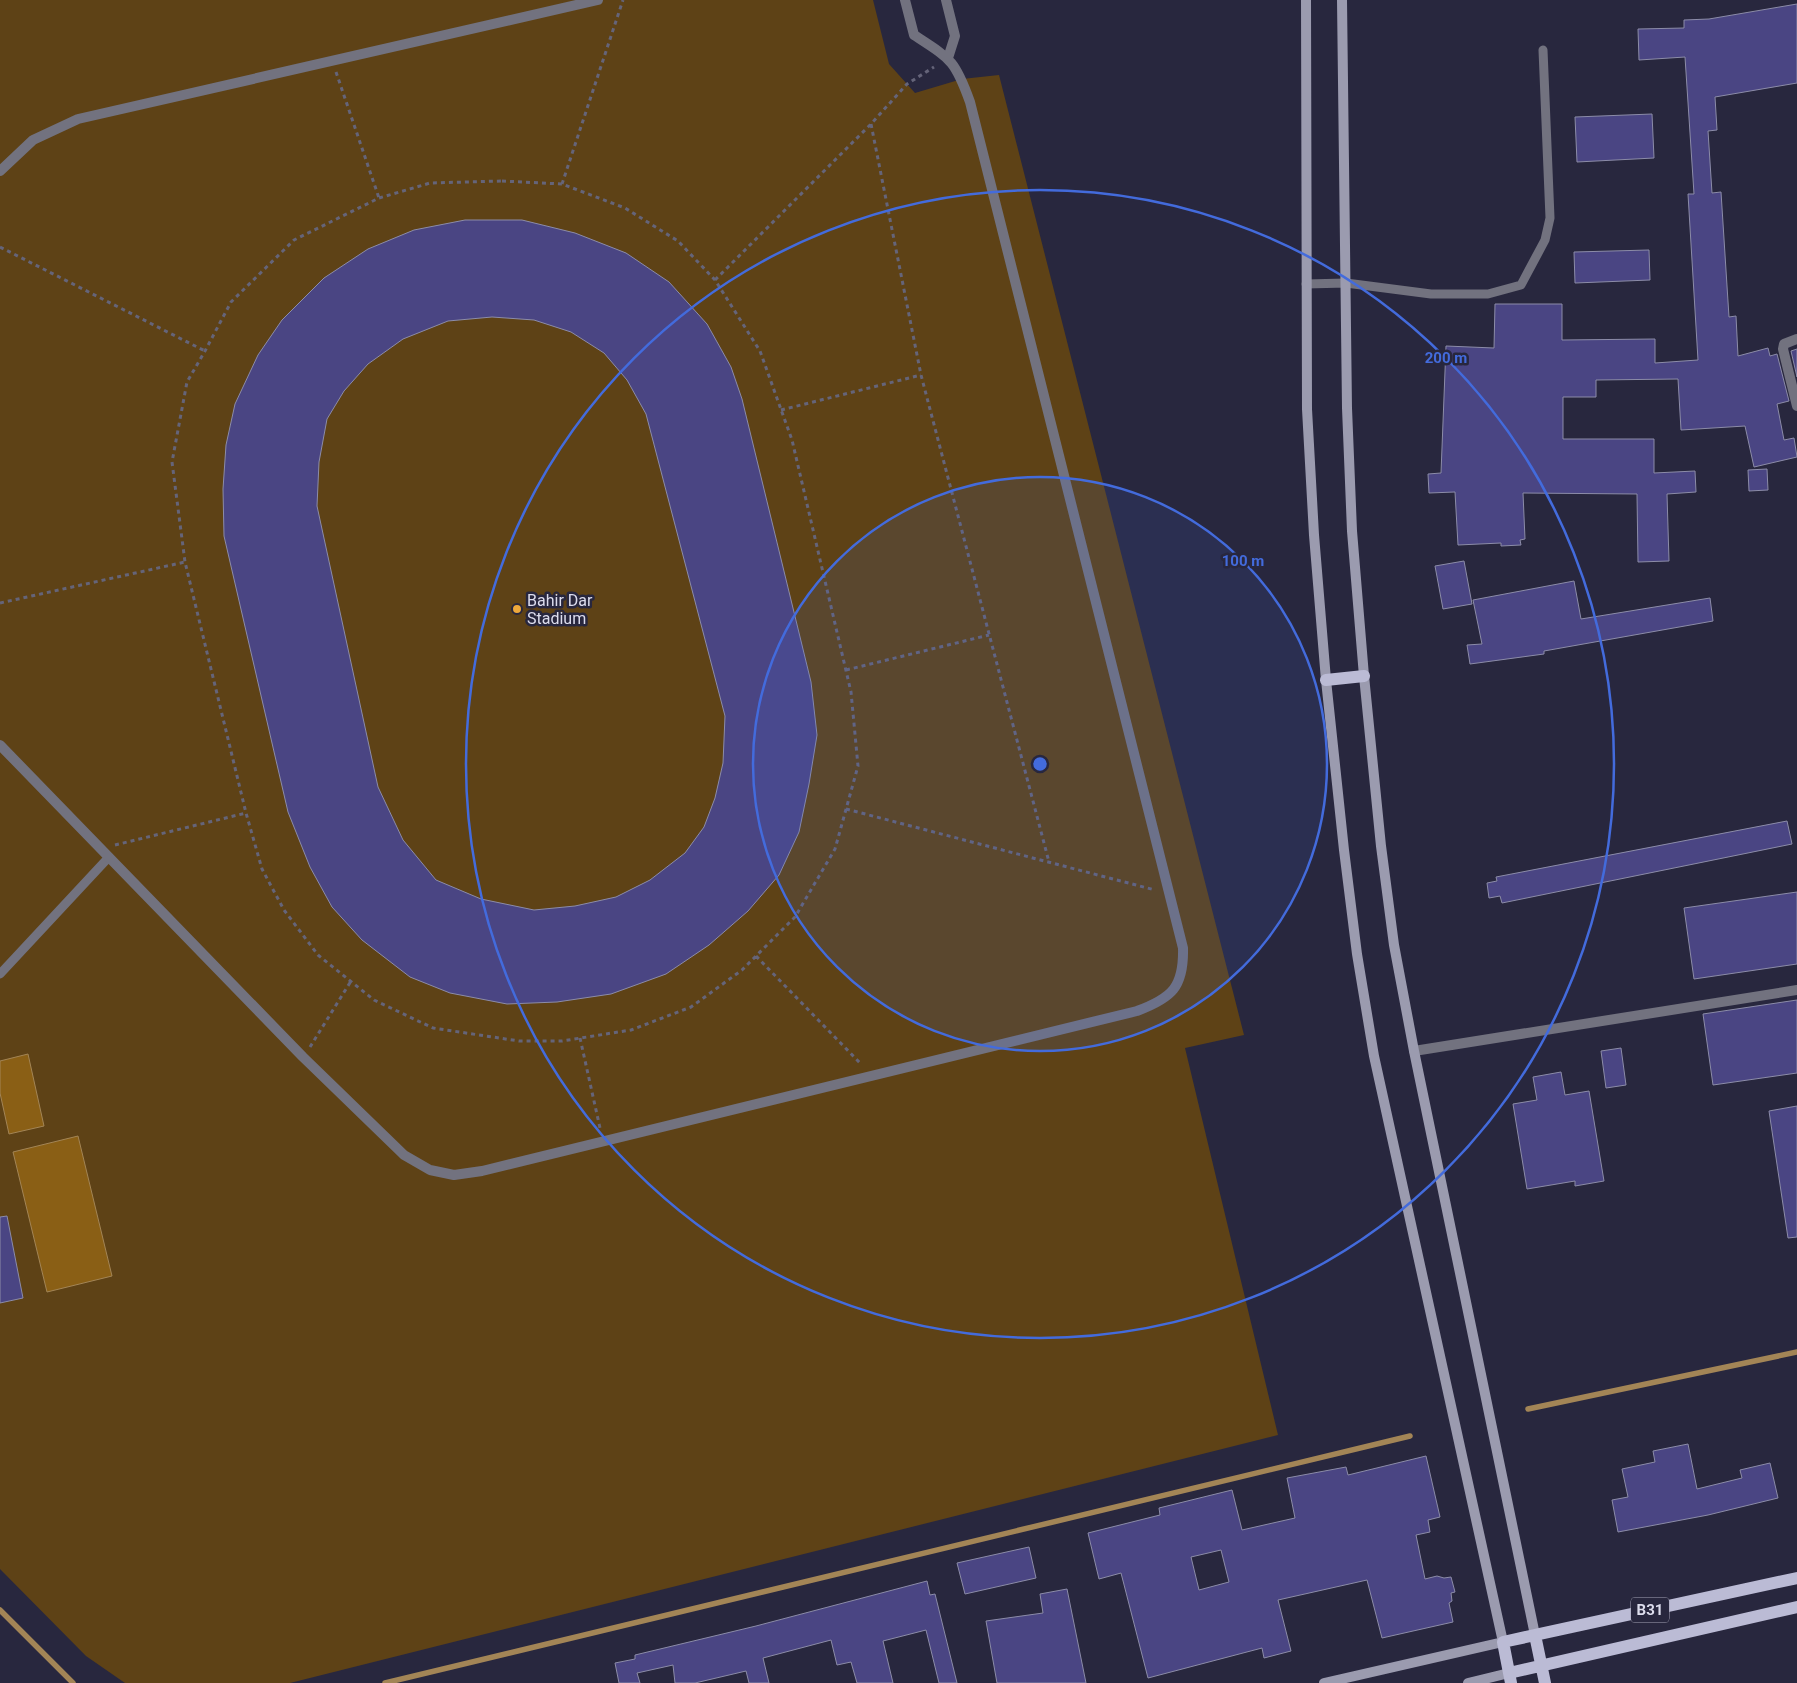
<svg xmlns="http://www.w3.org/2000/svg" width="1797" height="1683" font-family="Roboto,sans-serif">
<rect width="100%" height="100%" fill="#28273e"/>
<path fill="#5e4216" d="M0 0H873L889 64 915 93 962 79 999 75 1244 1035 1185 1048 1278 1435 290 1683H125L86 1656 0 1569Z"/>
<path fill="#8a5f15" stroke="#a38556" d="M28 1054 44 1126 9 1134 0 1093V1061Z
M78 1136 112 1276 47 1292 13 1152Z"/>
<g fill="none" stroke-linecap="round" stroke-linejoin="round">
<path stroke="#a38556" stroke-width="5.5" d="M1528 1409 1797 1352
M0 1610 73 1683
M385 1683 1410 1436"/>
</g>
<path fill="#4a4583" stroke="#8c8ca8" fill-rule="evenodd" d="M1797 4V83L1715 97 1717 130 1708 131 1712 193 1721 192 1729 317 1736 316 1738 356 1768 348 1770 356 1777 354 1789 401 1777 404 1784 440 1794 438 1797 457 1754 467 1745 426 1681 430 1678 379 1596 380V397H1563V439H1654V473L1695 471 1696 492 1667 494 1669 561 1638 562 1637 494 1523 493 1525 539 1520 540 1521 545 1501 546V543L1458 545 1455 492 1429 493 1428 474 1441 473 1446 346 1494 348 1495 304H1562V340L1655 339V363L1698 360 1688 194H1694L1685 57 1639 60 1638 29 1684 28V20L1709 19Z
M1652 114 1654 158 1577 162 1575 117Z
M465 220H522L575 233 626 253 669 282 707 324 731 367 742 399 811 682 817 735 809 784 799 832 779 875 748 911 709 945 666 974 611 994 557 1002 507 1004 450 993 410 977 362 940 332 907 310 867 288 812 224 536 223 489 226 445 235 404 258 355 282 320 324 278 368 249 414 230ZM492 317 534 320 571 332 604 353 627 380 646 414 725 716 723 763 715 798 704 827 685 853 650 880 616 897 575 906 534 910 481 899 436 880 403 840 378 787 317 506 319 462 327 419 344 391 368 364 403 339 448 321Z
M1649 250 1650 280 1575 283 1574 252Z
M1797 349V377L1791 351Z
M1767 469 1768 490 1749 491 1748 470Z
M1464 561 1472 604 1443 609 1435 566Z
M1574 581 1581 619 1710 598 1713 621 1544 651V654L1470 664 1467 645 1482 644 1473 600Z
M1787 821 1792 844 1502 903 1500 896 1489 898 1487 883 1497 881 1496 877Z
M1797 892V964L1694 979 1684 908Z
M1797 1000V1073L1713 1085 1703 1014Z
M1621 1048 1626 1085 1606 1088 1601 1051Z
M1561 1072 1565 1095 1589 1091 1604 1181 1575 1186V1181L1527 1189 1513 1104 1537 1100 1533 1077Z
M1797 1106V1237L1788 1238 1769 1111Z
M7 1216 23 1298 0 1303V1217Z
M1688 1444 1697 1489 1742 1478 1740 1470 1770 1463 1778 1498 1708 1515 1618 1532 1612 1500 1628 1497 1622 1469 1655 1462 1653 1451Z
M1426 1456 1440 1517 1428 1520 1430 1532 1416 1535 1425 1579 1437 1576 1444 1578 1451 1577 1455 1592 1451 1593 1452 1601 1449 1603 1453 1622 1382 1638 1367 1580 1278 1600 1291 1651 1264 1658 1262 1648 1148 1678 1121 1573 1099 1579 1088 1533 1160 1515 1159 1508 1232 1490 1242 1530 1295 1518 1287 1478 1346 1467 1348 1475ZM1221 1550 1229 1582 1199 1590 1191 1557Z
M1029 1547 1036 1578 965 1594 957 1563Z
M927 1581 930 1595 935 1594 957 1683H939L926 1630 883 1641 893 1683H857L851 1662 837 1665 831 1640 763 1658 769 1683H749L746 1671 695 1683H675L673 1665 637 1673 640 1683H619L615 1663 635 1659V1655L756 1626Z
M1067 1589 1086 1683H997L986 1621 1043 1613 1040 1594Z"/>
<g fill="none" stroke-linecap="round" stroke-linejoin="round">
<path stroke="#656479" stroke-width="3" stroke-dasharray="4 4" stroke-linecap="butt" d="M336 72 379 198
M871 124 921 375 1049 862
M502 181 562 184 625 208 678 241 715 280 760 351 792 440 851 692 858 766 835 849 795 917 742 970 691 1007 631 1030 562 1041H519L433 1028 374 1000 318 955 284 910 262 869 246 813 185 562 172 462 187 382 205 351 231 302 294 240 379 198 430 183Z
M562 184 623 0
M0 247 205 351
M715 280 871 124 907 84 934 67
M781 410 921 375
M0 603 185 562
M846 670 989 635
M846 809 1155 890
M115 845 246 813
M756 956 861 1064
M580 1038 600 1128
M310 1047 351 981"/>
<path stroke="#72727f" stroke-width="9" d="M1306 284 1346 283 1431 294H1488L1521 285 1545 240 1550 218 1543 50
M0 974 109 857"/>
<path stroke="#72727f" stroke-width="10" d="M946 0 955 36 948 58
M0 171 33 140 78 119 598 0
M1797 339 1784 344 1783 349 1797 406
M0 745 303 1057 404 1155 430 1170 454 1175 482 1171 1137 1011C1172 998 1184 987 1183 948L970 102C955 60 951 59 914 35L905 0
M1414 1051 1797 990"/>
<path stroke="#9b9baf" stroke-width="10" d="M1306 0 1307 409 1314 535 1326 680 1344 850 1357 954 1374 1056 1503 1642 1324 1683
M1342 0 1347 408 1352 531 1364 676 1381 846 1394 945 1414 1051 1535 1635
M1468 1683 1509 1673"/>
<path stroke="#bbbbd5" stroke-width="12" d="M1326 680 1364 676
M1535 1635 1545 1683
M1509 1673 1797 1607
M1511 1683 1503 1642 1797 1578"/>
</g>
<circle cx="1040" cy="764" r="287" fill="#436bdc" fill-opacity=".12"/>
<g fill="none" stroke="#436bdc" stroke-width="2.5">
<circle cx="1040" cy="764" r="287"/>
<circle cx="1040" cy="764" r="574"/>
</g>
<circle fill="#eda83b" stroke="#28273e" stroke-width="2" cx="517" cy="609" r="5"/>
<g text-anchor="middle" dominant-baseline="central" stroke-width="5" stroke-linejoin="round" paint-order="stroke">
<rect fill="#28273e" stroke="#a7a6b8" stroke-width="1" x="1631" y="1597.5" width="38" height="25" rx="4"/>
<g font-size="15" font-weight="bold" fill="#dddded">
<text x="1650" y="1610">B31</text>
</g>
<g font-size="16" fill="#dddded" stroke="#28273e" text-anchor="start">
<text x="527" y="600">Bahir Dar<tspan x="527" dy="18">Stadium</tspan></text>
</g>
</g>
<circle cx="1040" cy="764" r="8" fill="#436bdc" stroke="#28273e" stroke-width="2.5"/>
<g font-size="15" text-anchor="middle" font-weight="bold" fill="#436bdc" stroke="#28273e" stroke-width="5" stroke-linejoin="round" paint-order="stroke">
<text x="1446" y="363">200 m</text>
<text x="1243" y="566">100 m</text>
</g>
</svg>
